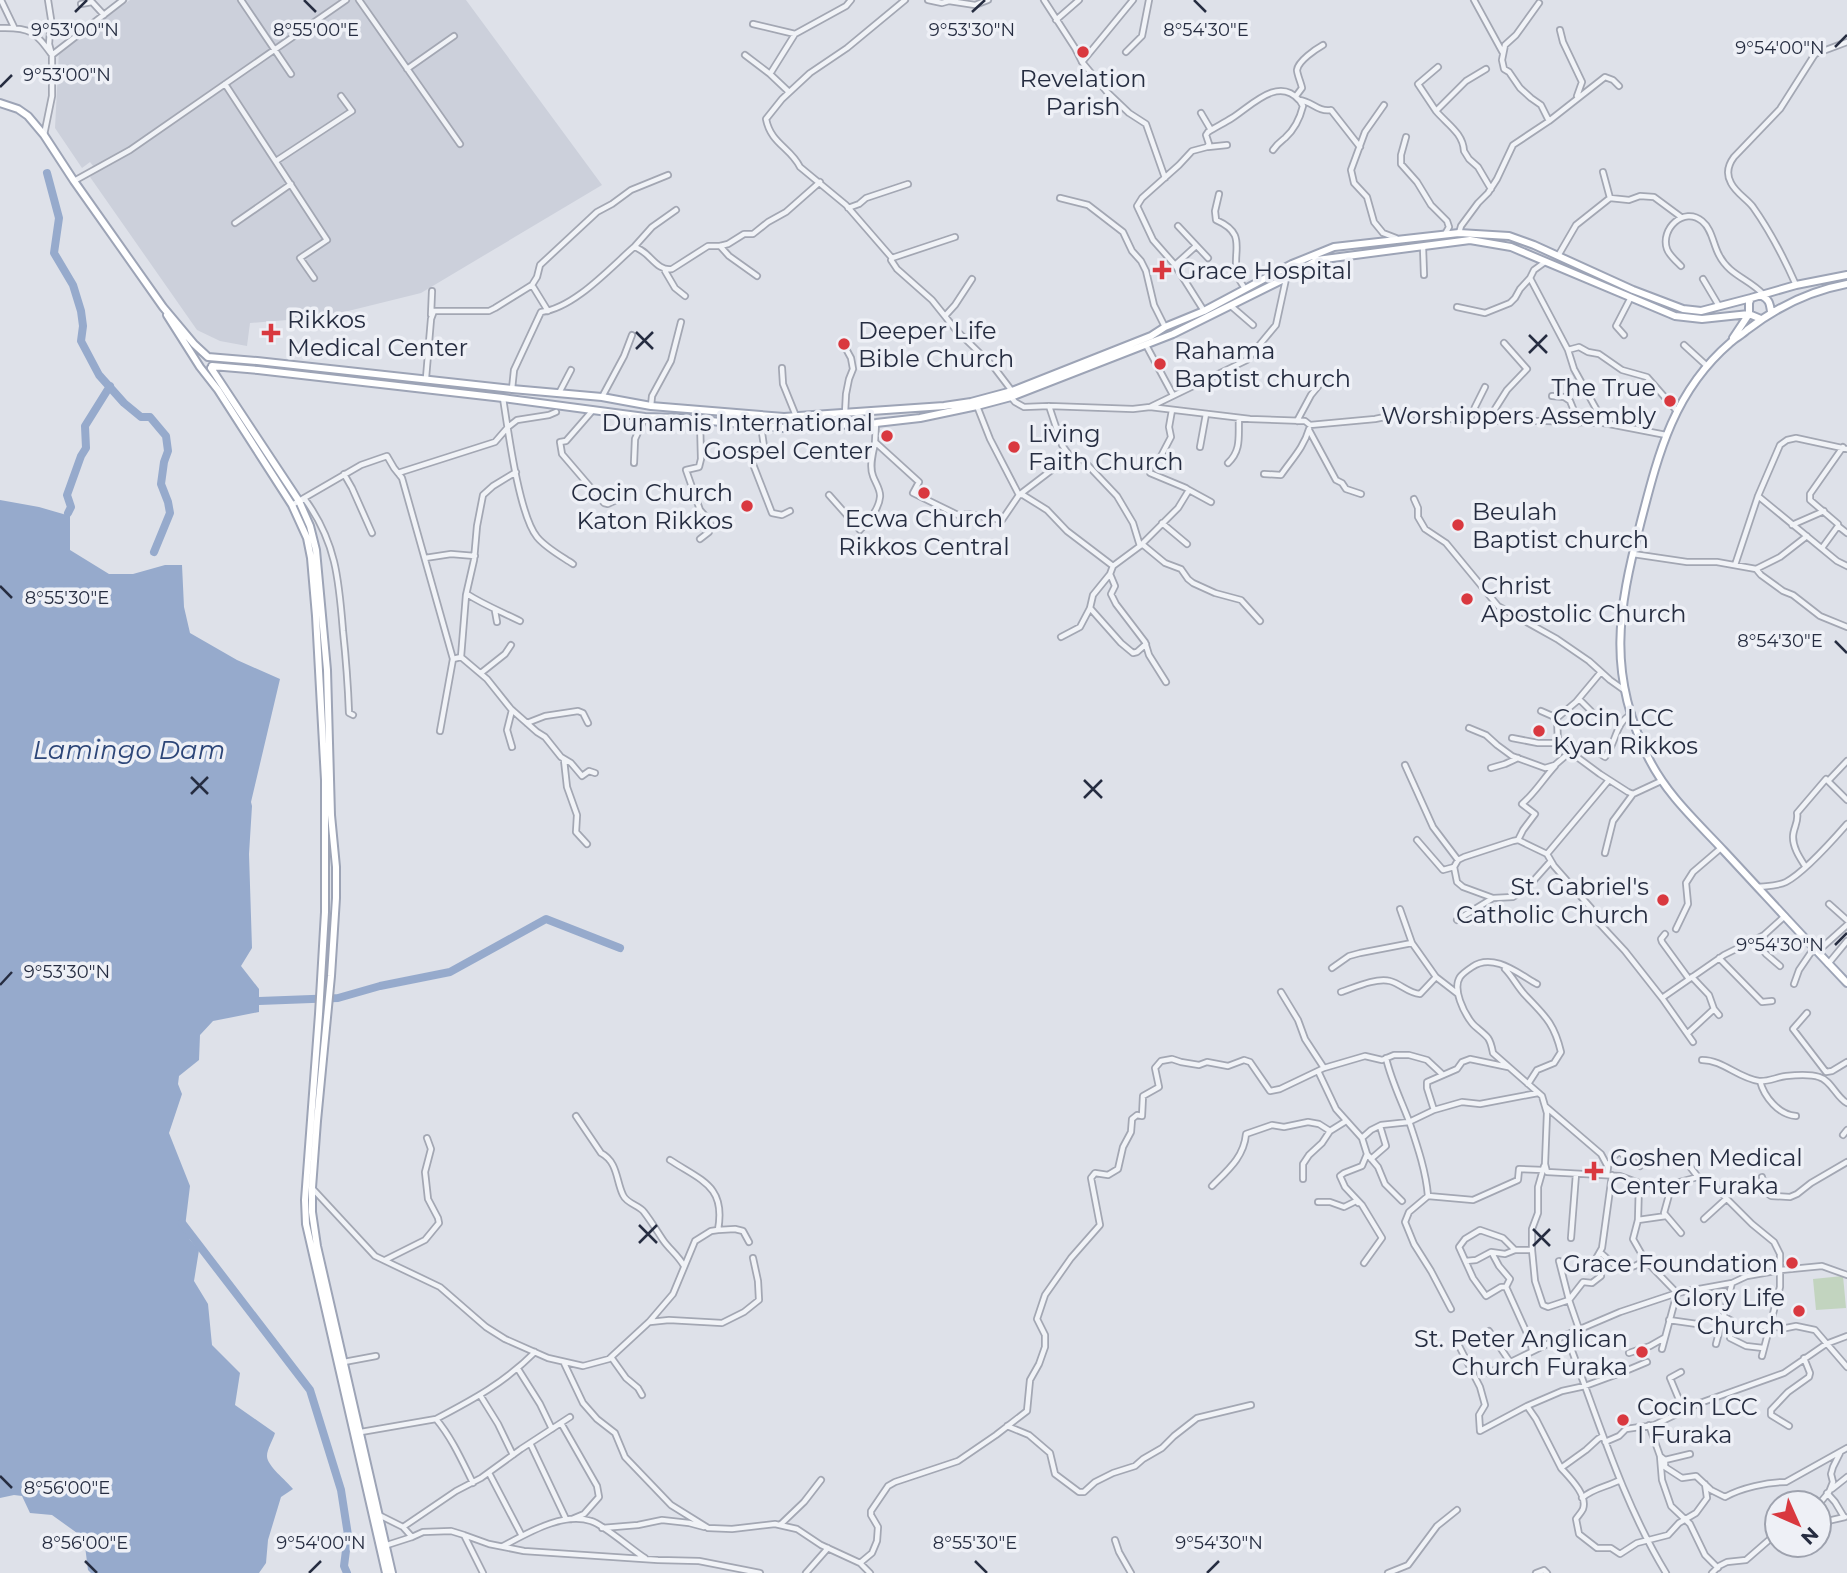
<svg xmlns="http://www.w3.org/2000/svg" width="1847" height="1573" font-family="Montserrat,sans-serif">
<rect width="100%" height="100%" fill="#dee1e9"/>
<path fill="#ccd0db" d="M130 0H466L602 185 421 293 324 317 250 323 247 346 220 341 197 330 90 177 97 171 90 162 82 168 55 128 59 51Z"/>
<path fill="#c2d4bf" d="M1843 1276 1846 1308 1816 1310 1813 1279Z"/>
<path fill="#96aacc" d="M0 500 39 507 70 516V550L109 574H133L165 565H182L184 607 190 633 237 660 280 679 251 802 252 806 249 854 252 948 241 966 259 989V1012L213 1021 200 1035 199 1060 179 1076 178 1084 182 1094 169 1133 190 1186 185 1227 190 1240 199 1250 194 1281 208 1304 212 1345 240 1373 235 1405 275 1433C273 1440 267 1449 267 1456 267 1466 286 1480 293 1489L281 1497 268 1540 266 1563 259 1573H91L88 1570 84 1538 52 1515 30 1513 22 1496 14 1495 0 1498Z"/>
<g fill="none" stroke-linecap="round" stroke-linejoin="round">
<path stroke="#96aacc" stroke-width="8" d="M47 173 59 218 54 253 73 285 81 311 83 326 81 341 99 375 124 403 141 417H150L166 436 168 451 164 462 161 484 168 502 170 513 154 552
M68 513 71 507 67 495 81 456 86 448 85 426 110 386
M259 1001 338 998 380 986 450 972 546 919 620 948
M182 1223 310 1390 341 1490 348 1535 344 1566 347 1573"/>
<defs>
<path id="minor" d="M1 0 14 27
M241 0 291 74
M359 0 460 144
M905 0 847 48 810 73 782 99 766 119C771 144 790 147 800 167L846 205 892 258 891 260 897 269 932 300 956 330 993 366 1012 391
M928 0 942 3 949 1 975 5 988 0
M1044 0 1075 48 1082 62 1107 92 1129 113 1146 124 1165 178
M1474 0 1503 53
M1539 3 1516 35 1505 45 1502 60 1504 69 1509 72 1520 88 1531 98 1541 105 1549 121
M81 4 92 2 104 15
M1056 20 1079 0
M753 24 795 34 846 6 851 0
M0 28C31 27 35 32 52 55L123 0
M1560 30 1563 42 1582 82 1577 96
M1126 52 1142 36 1149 0
M745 55 770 74
M1082 62 1133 0
M407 69 454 36
M1486 69 1466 81 1436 111C1447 124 1463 133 1464 151L1469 159 1478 167 1491 189
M225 84 327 240 300 258 314 278
M789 92 770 74 795 34
M1296 96 1302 88C1301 83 1297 74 1297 70 1298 61 1316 49 1323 45
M1384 105 1365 132 1351 170 1354 183 1367 197 1374 222 1383 233 1396 238
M1436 111 1418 84 1438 67
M1201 113 1211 130
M44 135 52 96V55L49 44 51 19 48 0
M1406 137 1401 155V164L1417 182 1431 205 1447 221 1449 227 1445 234
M1208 147 1227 145
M1273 150C1277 144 1280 142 1285 138 1294 130 1300 118 1303 106L1300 101
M276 161 352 111 341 96
M1603 172 1610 198
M74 181 130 150 346 0
M1219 194 1215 211 1216 220C1248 234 1232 250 1237 274 1238 279 1243 285 1245 289
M1060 198 1088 205 1123 232 1132 251 1141 261 1146 271 1154 305 1165 327
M848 208 859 204 866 198 908 184
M235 223 291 184
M1178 226 1208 258
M1459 233 1461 226 1478 203 1488 193 1497 179 1513 145 1549 121 1605 77 1613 80 1619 86
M635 246 652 227 676 210
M720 246 729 256 757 276
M1423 247 1424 275
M1558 256 1576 225 1610 198 1629 200 1640 196 1654 197 1681 217
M892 258 955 237
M1175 265 1196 246
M1681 266C1676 261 1669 255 1667 249 1660 229 1684 206 1702 221 1712 229 1713 244 1719 255 1729 275 1749 279 1763 294
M665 271 675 288 685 296
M1530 278 1568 350 1574 369 1604 423
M1703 279 1719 306
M532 285 548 311
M1796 285C1784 258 1770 231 1753 207 1747 199 1736 193 1731 183 1726 174 1728 165 1734 157L1780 109 1815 54 1847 42
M1231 306 1253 325
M1457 307 1485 313 1510 303 1515 298 1520 289 1530 278 1534 270 1545 262
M1204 311 1175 265 1153 240 1137 206 1142 198 1179 165 1192 151 1207 147 1209 144 1206 135 1208 132C1216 127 1224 123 1232 118 1251 106 1278 76 1299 100 1312 101 1317 112 1331 110L1360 147
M431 315 432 291
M945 316 955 305 972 279
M1624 335 1616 326 1630 299
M1146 345 1173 395
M1684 345 1707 366
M845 347 851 358 853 369 849 379 846 394 845 413
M1568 350 1579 347 1588 352 1599 354 1622 370 1647 377 1676 410
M782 368 783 384 796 416
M426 378 431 319 434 311H489L495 308 532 285 537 277 540 265 597 212 612 204 631 190 668 175
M512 389 514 370 541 312C574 308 609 269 634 247 649 250 656 272 672 269L708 246H720L728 244 744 234H753L768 222 786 212 820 182
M559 393 571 370
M1552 396 1564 397 1570 401 1579 423
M602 397 624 356 632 335
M1011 397 1015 402 1024 407 1049 406 1133 409 1150 407 1250 419 1305 421 1310 425 1375 419 1404 413 1466 421H1546L1604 423 1666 435
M503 398C508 430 519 515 537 537 546 548 561 556 573 564
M651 406 652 396 671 361 681 322
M977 406 990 439 1019 495 1070 456
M1049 406 1062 445 1070 456 1081 458 1117 496 1133 523 1140 546
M1150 407 1247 360 1276 325 1286 279
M593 410 566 441 560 442 562 454 604 503 608 504 623 497
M1470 420 1475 407 1485 387
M1488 420 1507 390 1527 369 1504 343
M700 421 701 459 699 467 686 470 700 510 707 518 711 526 709 532 700 539
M1297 421 1311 395 1325 378
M876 423 875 442 919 482 913 493 960 516 968 514 1002 520 1019 495H1023L1047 510 1067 531 1113 566
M761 426 765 453 754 456 751 459 772 513 782 515 790 511
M1309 430 1336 480 1342 483 1346 489 1361 494
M1200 447 1206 414
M634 463 635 439 645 417
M1228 463C1242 450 1238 435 1239 418
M398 473 495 442 508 427 517 420 549 415 556 412
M344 474 352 488 372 533
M1264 474 1281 475C1292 459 1304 447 1309 429
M1189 490 1211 502
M829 495 860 530C868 522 879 509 880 497 881 490 875 482 873 476 869 466 873 453 875 443
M1758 496 1837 561 1847 566
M304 498C336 541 339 580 343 631 346 659 348 686 349 713L353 715
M1414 499 1418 508V517L1425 529 1446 543 1498 606 1557 639 1589 661 1610 680 1624 690
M292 505 361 465 387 456 394 468 402 478 453 659 440 731
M1162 523 1187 544
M1792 525 1824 511
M1838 526 1847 533
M1142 544 1165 563 1181 569 1188 579 1193 583 1215 593 1241 600 1260 621
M1822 548 1838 526V524L1810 500V494L1843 447
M1633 554 1687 562H1717L1756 569 1780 557 1807 536
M425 558 451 554 475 556
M1735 565 1758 496 1780 445 1787 440 1796 438 1847 449
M1756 569 1761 575 1783 591 1793 595 1820 616 1847 627
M467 594C484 605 502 612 520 621
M1090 608 1121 643 1133 653 1137 652 1146 644
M495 611 497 622
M1061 637 1080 627 1090 608 1093 595 1110 574
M461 657 466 595 474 560 477 526 483 495 493 486 516 472
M453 659 461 657 487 679 511 709 537 732 545 737 561 757 571 763 582 776 589 771 595 773
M481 673 505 654 511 645
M1166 682 1149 655 1145 642 1116 604 1111 594 1115 586 1110 574 1113 566 1140 546 1178 508 1189 490 1186 488 1150 473 1149 467 1160 458 1171 437 1169 427 1172 410
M1579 699 1591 711
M512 710 507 730 512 747
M1541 711 1557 718 1576 702 1601 672
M1557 718 1558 743
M527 723 545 716 578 711 583 713 588 723
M1469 728 1486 735 1497 745 1512 756 1545 768 1555 765 1570 752
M1512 738 1538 743H1558L1600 774 1628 792 1633 794 1661 781
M1585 744 1605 757C1616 744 1615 722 1632 714
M564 760 567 787 577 815 576 832 587 844
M1847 761 1828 781 1847 800
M1405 765 1433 827 1458 860
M1491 768 1505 764 1518 758
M1417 840 1443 870 1454 867 1458 860 1464 857 1513 841 1518 840 1547 854 1554 866 1591 908 1599 923 1625 951 1662 998 1693 1042
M1518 840 1523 830 1535 814 1522 804C1535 793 1543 779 1555 766
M1605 853 1613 821 1633 794
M1547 854 1609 780
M1805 866C1800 858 1793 848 1793 837 1793 828 1799 822 1797 813L1826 779 1828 781
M1454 867 1457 882 1463 887 1493 898
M1758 887C1767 886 1778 886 1786 882 1805 872 1833 840 1847 824
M1829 904 1847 920
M1400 909 1412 943 1436 977
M1457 920 1493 898 1513 897 1527 888 1551 861
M1676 929 1688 904 1686 883 1693 872 1721 848
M1665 934 1661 939 1662 942 1689 979
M1755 941 1766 954 1780 966
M1817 952 1847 925
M1719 958 1762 1002 1772 1001
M1828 964 1847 941
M1332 968 1349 956 1360 953 1412 943
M1505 969C1513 977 1518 988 1526 996 1545 1016 1554 1023 1561 1052L1554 1063 1537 1070 1528 1084
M1692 977 1709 995 1714 1009 1719 1015
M1537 984C1519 974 1493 952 1472 967 1469 969 1462 974 1460 977 1452 989 1464 1013 1472 1023 1476 1028 1483 1032 1488 1038 1491 1042 1492 1048 1493 1053L1542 1096 1547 1113 1545 1164 1547 1172 1620 1176 1639 1183 1660 1184H1672L1698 1177 1708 1180 1752 1224 1774 1242 1780 1254V1287L1762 1356
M1794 984 1799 970 1814 948
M1281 992 1298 1020 1305 1039 1324 1068
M1341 992C1353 988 1377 977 1390 981 1401 984 1408 993 1420 994L1436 977 1458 994
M1662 998 1724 955 1764 935 1785 916
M1807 1013 1793 1029 1826 1072 1832 1071 1847 1062
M1688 1033 1714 1009
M1386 1058C1391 1080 1401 1100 1409 1121 1417 1145 1426 1171 1428 1196L1409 1212 1405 1222 1414 1244 1431 1271 1451 1309
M1702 1060C1723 1060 1738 1078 1759 1081 1768 1082 1777 1077 1786 1076 1796 1075 1810 1074 1819 1077 1831 1080 1836 1097 1847 1103
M1318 1071 1336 1109 1362 1138 1367 1154 1362 1166 1344 1173 1340 1176 1345 1187 1362 1205 1382 1238 1364 1263
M1760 1081C1764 1097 1779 1115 1796 1116
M1545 1106 1601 1154 1608 1167 1607 1175
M1434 1110 1427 1088V1082L1457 1069 1462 1062 1470 1059 1508 1067
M576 1116 601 1153C618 1162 616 1181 623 1195 627 1204 639 1205 644 1212 651 1221 657 1231 663 1240 669 1249 678 1255 684 1266
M1843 1135 1847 1130
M1362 1138 1371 1130 1381 1125 1409 1122 1434 1110 1462 1102 1480 1104 1538 1093
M1367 1154 1378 1167 1385 1184 1402 1201
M1371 1159 1386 1146 1380 1126
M1676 1159H1684L1698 1177
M670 1160C702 1181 726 1186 718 1230
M1544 1166 1538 1187V1213L1532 1229V1250L1535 1281 1543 1305 1548 1307 1569 1300 1559 1261
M1608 1166 1612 1158 1619 1152 1640 1166
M1762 1177 1766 1192 1771 1196 1790 1197 1797 1194 1811 1183 1847 1162
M1303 1179V1164L1309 1155 1322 1143 1330 1131 1346 1121
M1639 1183 1638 1220 1633 1239 1645 1260
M1672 1184 1664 1213 1681 1233
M1212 1186C1228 1170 1244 1157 1246 1134L1272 1125 1284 1127 1308 1122 1319 1124 1330 1131
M312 1188 375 1256 440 1287 486 1327 505 1339 548 1358 583 1366 609 1359 649 1322 673 1294 695 1241 711 1231 718 1230 735 1229 743 1231 749 1242
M1428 1196 1473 1200 1518 1180 1519 1169 1543 1170
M1318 1202H1330L1344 1207 1356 1201 1358 1203
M1704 1219 1726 1199
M1638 1220 1666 1216
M1571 1238 1576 1174
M1515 1250 1503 1238 1480 1230 1465 1239 1459 1247 1473 1278 1486 1296 1501 1287H1506L1530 1340 1532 1350
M1600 1252C1617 1268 1624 1275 1645 1260L1677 1293 1662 1349
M1492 1253 1499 1266 1510 1279 1506 1287
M385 1260 425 1240 439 1223 438 1218 428 1199 425 1172 431 1149 427 1138
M1466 1261 1476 1260 1491 1252 1505 1254 1515 1250H1532
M1723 1316 1732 1321 1730 1338 1746 1346 1763 1348
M1669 1320 1697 1324
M650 1322 669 1320 722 1323 744 1312 759 1300 758 1281 753 1258
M1753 1327 1766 1326 1786 1328 1796 1326 1815 1330 1847 1367
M1579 1329 1569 1300 1583 1282 1592 1283 1601 1276 1594 1262 1602 1248 1612 1175
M1489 1331 1510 1362
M1456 1340 1480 1387 1485 1405 1479 1415 1480 1431 1527 1406 1562 1391 1585 1386 1623 1372 1647 1362
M1716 1344 1732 1283
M1629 1353 1650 1346 1664 1338
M611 1357 626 1378 638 1388 642 1395
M344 1362 376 1356
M564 1363 583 1403 597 1419 615 1433 625 1457 671 1505 708 1528 732 1529 775 1524 797 1529 821 1545 860 1563 870 1573
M518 1369 540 1404 552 1429
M1681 1372 1670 1378 1683 1409
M1488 1373 1566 1335
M480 1395 498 1424 513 1455
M1527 1406 1536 1419 1561 1468 1586 1450 1598 1439 1603 1436
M436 1419C474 1399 504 1383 535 1352
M561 1423 597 1486 599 1497 584 1514 572 1519
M1649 1425 1660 1456 1665 1460V1467L1682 1478 1696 1476 1711 1490 1725 1497C1741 1488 1768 1482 1786 1482L1847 1448
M1007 1426 1029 1435 1050 1453 1055 1474 1079 1492H1084L1095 1482 1113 1473 1135 1466 1143 1459 1162 1448 1174 1436 1197 1418 1251 1405
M1789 1426 1771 1415V1410L1788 1392 1809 1377 1810 1373 1804 1358
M361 1432 436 1419C452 1438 462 1461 473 1483
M1605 1442 1619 1436 1626 1429 1654 1425 1700 1403 1784 1373 1826 1344 1847 1336
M530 1443 566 1519
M1660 1456 1662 1480 1671 1506 1690 1524 1705 1555 1718 1568
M1665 1460 1690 1454
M1561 1468C1569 1477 1588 1495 1583 1509 1581 1513 1578 1516 1576 1519L1579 1534 1597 1548H1611L1620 1554 1637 1543 1668 1535 1679 1523 1696 1513 1707 1498 1705 1484
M489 1473 522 1536
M1832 1489 1847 1477
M1827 1493 1835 1502 1844 1517
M1582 1498C1593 1488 1607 1487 1620 1480
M1819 1504 1829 1492 1833 1482 1831 1474 1833 1467 1840 1453
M379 1515 403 1527 456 1491 481 1478 521 1449 570 1417
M1819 1523 1845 1517
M780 1525 804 1502 821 1480
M403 1527 412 1537
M602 1528 638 1525 662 1520 689 1523 704 1527
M464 1535 489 1544 524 1551 658 1560 699 1561 760 1573
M1115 1540 1119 1552 1131 1573
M384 1546 412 1537 423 1532 451 1531 464 1535 483 1573
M503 1546C528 1533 562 1512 591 1521 603 1524 632 1550 645 1558
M860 1563 872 1553 877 1541 878 1527 871 1515V1511L888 1486 895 1482 958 1461 996 1435 1027 1411 1030 1380 1039 1364 1045 1347V1335L1037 1319 1045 1295 1071 1258 1100 1225 1091 1178 1095 1173 1108 1175 1118 1169 1123 1147 1131 1132 1132 1119 1137 1115 1142 1116 1143 1096 1159 1087 1155 1068 1161 1061 1172 1059 1181 1062 1199 1065 1207 1062 1228 1066 1244 1060 1250 1062 1270 1091 1280 1089 1324 1068 1365 1056 1382 1060 1394 1055H1409L1427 1060 1442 1074
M806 1573 828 1548
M1388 1573 1408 1565 1437 1526 1457 1510
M1536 1573 1544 1570 1547 1573
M1666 1573C1621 1499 1597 1415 1566 1335L1620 1312 1677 1293 1732 1283 1747 1276 1781 1270 1822 1266 1847 1275
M1712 1573 1719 1566 1727 1562 1746 1560 1777 1533"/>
<path id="major" d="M0 103 18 109 28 116 44 135 74 181 163 307 194 344 208 357 257 361 512 389 602 397 651 406 784 417 944 406 971 402 1012 391 1151 336 1165 327 1204 311 1292 264 1334 247 1459 233 1509 236 1534 245 1633 290 1683 309 1701 311 1751 298
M1847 284C1809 291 1777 307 1747 330 1742 335 1735 338 1730 343 1673 392 1658 455 1640 525 1618 610 1607 674 1648 757 1666 794 1696 821 1724 851 1765 895 1806 940 1847 983
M1760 295C1769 299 1770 303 1771 312
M167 315 200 367 218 390 292 505 307 538 311 558 316 616 325 780V912L319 1014 305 1200 306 1224 386 1573
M1733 338 1749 314V303L1751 298 1796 285 1847 275
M212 366 258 370 503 398 645 417 680 418 783 428 876 423 920 418 977 406 1011 397 1173 334 1286 278 1317 260 1470 240 1511 247 1675 316 1702 319 1749 314 1761 319
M211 368 299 501 310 526 316 550 327 670 331 815 336 867V898L331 976 317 1121 312 1188V1212L317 1246 392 1573"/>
</defs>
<use href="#minor" stroke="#a3a7b3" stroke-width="8"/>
<use href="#major" stroke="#9da4b6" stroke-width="10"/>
<use href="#minor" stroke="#f1f3f7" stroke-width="4.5"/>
<use href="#major" stroke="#fff" stroke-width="6"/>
</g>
<path fill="none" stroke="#262d41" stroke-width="2.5" d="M304 0 316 12M1194 0 1206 12M75 12 87 0M972 12 985 0M1835 47 1847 35M0 87 12 75M636 332 653 349M1529 335 1547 353M636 349 653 332M1529 353 1547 335M0 586 12 598M1835 641 1847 653M191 777 208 794M1084 780 1102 798M191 794 208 777M1084 798 1102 780M1835 945 1847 933M0 985 12 972M639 1225 657 1243M1533 1229 1550 1246M639 1243 657 1225M1533 1246 1550 1229M0 1476 12 1488M85 1561 97 1573M975 1561 987 1573M309 1573 321 1561M1207 1573 1219 1561"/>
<g fill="#d9383f" stroke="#eef0f6" stroke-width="2.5">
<circle cx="1083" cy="52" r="7"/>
<path d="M1158.5 259.5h7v7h7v7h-7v7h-7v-7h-7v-7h7z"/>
<path d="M267.5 322.5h7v7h7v7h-7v7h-7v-7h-7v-7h7z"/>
<circle cx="844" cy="344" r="7"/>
<circle cx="1160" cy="364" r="7"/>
<circle cx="1670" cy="401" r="7"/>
<circle cx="887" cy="436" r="7"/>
<circle cx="1014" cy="447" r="7"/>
<circle cx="924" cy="493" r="7"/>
<circle cx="747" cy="506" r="7"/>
<circle cx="1458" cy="525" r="7"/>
<circle cx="1467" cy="599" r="7"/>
<circle cx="1539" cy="731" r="7"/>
<circle cx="1663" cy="900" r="7"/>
<path d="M1590.5 1160.5h7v7h7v7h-7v7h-7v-7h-7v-7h7z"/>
<circle cx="1792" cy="1263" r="7"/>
<circle cx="1799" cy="1311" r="7"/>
<circle cx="1642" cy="1352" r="7"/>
<circle cx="1623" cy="1420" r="7"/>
</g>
<g text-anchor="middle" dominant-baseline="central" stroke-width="7" stroke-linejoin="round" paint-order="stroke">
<g font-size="24" fill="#262d41" stroke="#eef0f6" text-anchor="start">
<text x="1083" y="78" text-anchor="middle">Revelation<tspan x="1083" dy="28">Parish</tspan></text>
<text x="1178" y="270">Grace Hospital</text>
<text x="287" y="319">Rikkos<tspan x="287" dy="28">Medical Center</tspan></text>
<text x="858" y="330">Deeper Life<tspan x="858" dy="28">Bible Church</tspan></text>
<text x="1174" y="350">Rahama<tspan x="1174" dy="28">Baptist church</tspan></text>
<text x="1656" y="387" text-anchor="end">The True<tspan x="1656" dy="28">Worshippers Assembly</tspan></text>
<text x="873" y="422" text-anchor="end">Dunamis International<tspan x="873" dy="28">Gospel Center</tspan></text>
<text x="1028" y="433">Living<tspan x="1028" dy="28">Faith Church</tspan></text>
<text x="733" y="492" text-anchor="end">Cocin Church<tspan x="733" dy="28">Katon Rikkos</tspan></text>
<text x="1472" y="511">Beulah<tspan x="1472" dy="28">Baptist church</tspan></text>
<text x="924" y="518" text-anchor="middle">Ecwa Church<tspan x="924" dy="28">Rikkos Central</tspan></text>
<text x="1481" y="585">Christ<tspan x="1481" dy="28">Apostolic Church</tspan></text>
<text x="1553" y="717">Cocin LCC<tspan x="1553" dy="28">Kyan Rikkos</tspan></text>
<text x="1649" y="886" text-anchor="end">St. Gabriel's<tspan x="1649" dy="28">Catholic Church</tspan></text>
<text x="1610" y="1157">Goshen Medical<tspan x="1610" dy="28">Center Furaka</tspan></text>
<text x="1778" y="1263" text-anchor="end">Grace Foundation</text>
<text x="1785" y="1297" text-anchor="end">Glory Life<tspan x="1785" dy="28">Church</tspan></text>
<text x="1628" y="1338" text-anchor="end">St. Peter Anglican<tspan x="1628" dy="28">Church Furaka</tspan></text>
<text x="1637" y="1406">Cocin LCC<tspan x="1637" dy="28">I Furaka</tspan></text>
</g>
<g font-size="26" font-style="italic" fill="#2d4678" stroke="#eef0f6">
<text x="129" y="750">Lamingo Dam</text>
</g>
</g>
<g font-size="18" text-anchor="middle" fill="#262d41" stroke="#eef0f6" stroke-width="7" stroke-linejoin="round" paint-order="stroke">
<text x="75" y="36">9°53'00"N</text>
<text x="316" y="36">8°55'00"E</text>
<text x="972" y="36">9°53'30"N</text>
<text x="1206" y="36">8°54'30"E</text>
<text x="1780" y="54">9°54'00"N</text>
<text x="67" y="81">9°53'00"N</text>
<text x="67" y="604">8°55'30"E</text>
<text x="1780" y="647">8°54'30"E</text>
<text x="1780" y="951">9°54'30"N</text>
<text x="67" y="978">9°53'30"N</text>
<text x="67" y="1494">8°56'00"E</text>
<text x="85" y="1549">8°56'00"E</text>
<text x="321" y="1549">9°54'00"N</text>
<text x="975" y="1549">8°55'30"E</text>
<text x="1219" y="1549">9°54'30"N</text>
</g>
<g transform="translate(1798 1524) rotate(135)"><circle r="33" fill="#eef0f6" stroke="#9ea2ae" stroke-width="2"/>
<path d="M0-5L12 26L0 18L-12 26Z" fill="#d9383f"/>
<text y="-10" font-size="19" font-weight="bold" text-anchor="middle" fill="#262d41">N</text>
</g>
</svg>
